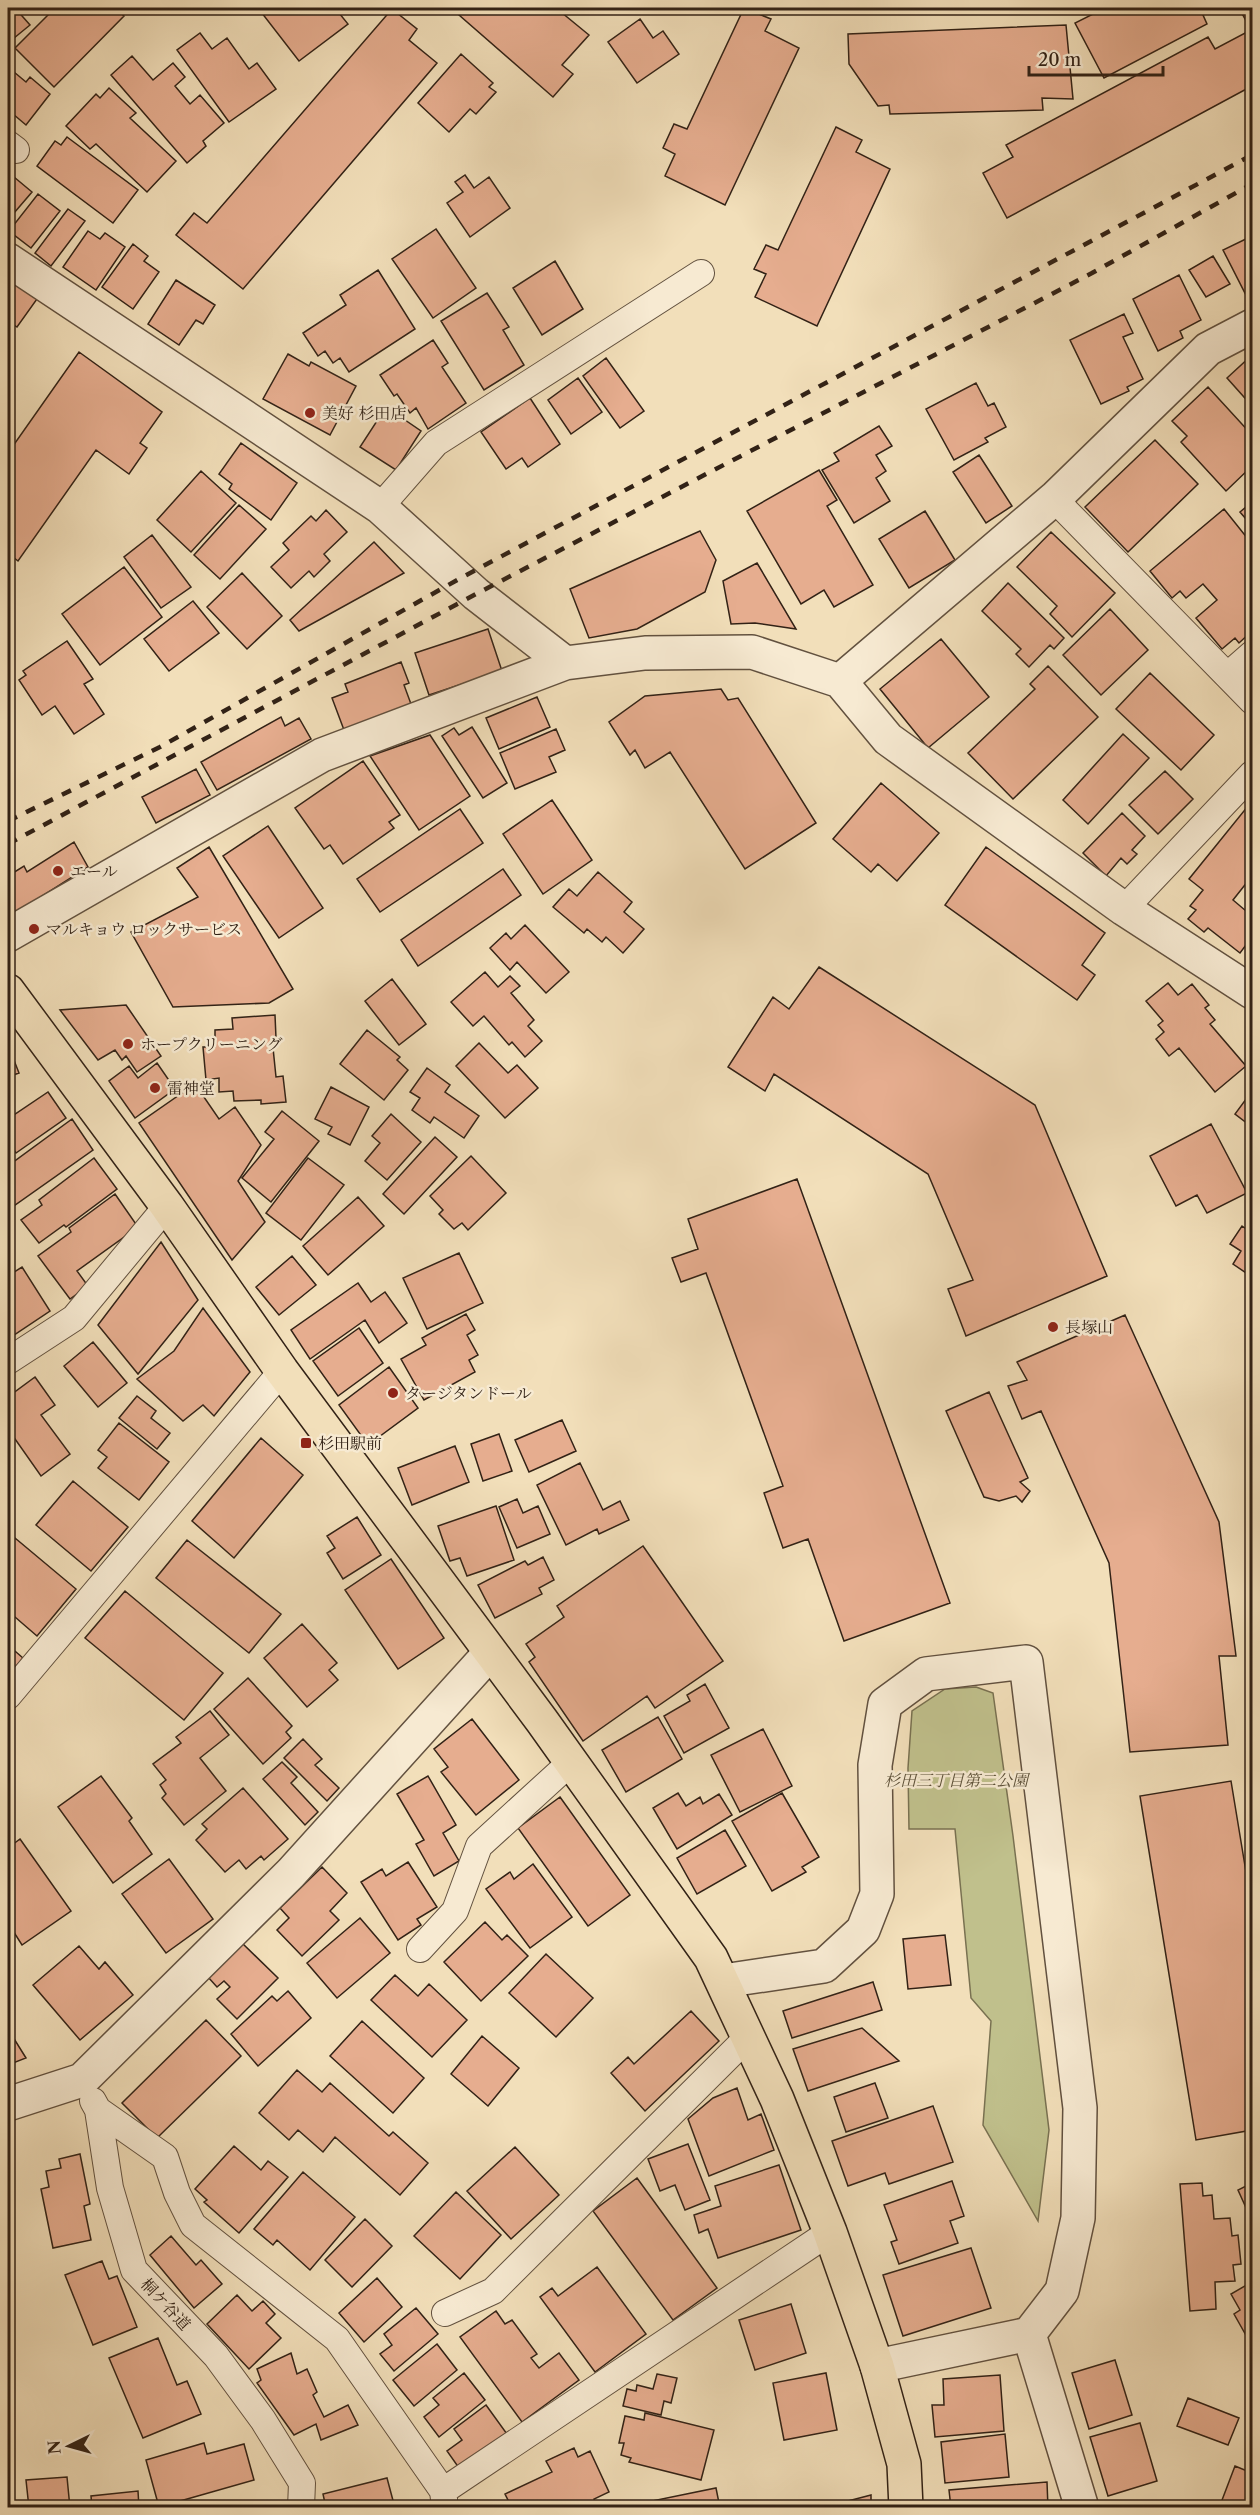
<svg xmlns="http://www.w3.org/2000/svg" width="1260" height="2515" font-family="'Libre Caslon Text','Noto Serif JP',serif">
<rect width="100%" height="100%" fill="#f2dfba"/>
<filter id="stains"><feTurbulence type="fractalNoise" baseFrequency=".00333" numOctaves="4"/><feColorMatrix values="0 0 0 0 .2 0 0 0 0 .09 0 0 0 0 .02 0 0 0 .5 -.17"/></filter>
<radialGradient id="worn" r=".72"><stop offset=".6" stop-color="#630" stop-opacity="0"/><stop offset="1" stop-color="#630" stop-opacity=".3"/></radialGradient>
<path fill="#c0c08c" stroke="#797151" stroke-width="1.5" d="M976 1687 993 1693 1013 1836 1049 2130 1038 2221 983 2125 991 2021 971 1998 955 1829H909L908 1768 912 1711 945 1689Z"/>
<path fill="#e6ad8f" stroke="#322216" stroke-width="1.5" d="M8 8H15L30 25 8 43Z
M55 8H115L124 16 54 87 15 48Z
M258 8H335L348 24 299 61Z
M451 8H556L589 35 562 65 573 74 553 97Z
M744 8 771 19 765 31 799 48 725 205 665 176 675 154 663 148 674 124 687 129Z
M1105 8H1207L1209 12 1203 15 1207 24 1104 78 1075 23Z
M1239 8H1252V86L1007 218 983 173 1013 157 1006 145 1208 37 1215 49 1251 30Z
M392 9 417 29 409 40 437 63 243 289 176 235 194 213 207 223Z
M640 19 653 38 663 31 679 54 637 83 608 42Z
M1066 25 1073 99 1042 98 1043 110 890 114 889 105 878 106 849 64 848 34Z
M200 33 212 49 227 38 249 69 257 63 276 89 229 122 177 50Z
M461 54 493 83 489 87 496 92 476 114 470 109 449 132 418 103Z
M132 56 153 80 173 63 185 77 175 86 190 104 200 95 224 123 203 141 206 146 187 163 111 75Z
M14 72 26 82 30 77 50 94 26 125 13 114 8 120V81Z
M109 88 136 113 130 118 176 161 147 192 96 144 90 149 66 126 96 94 100 98Z
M836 127 862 140 856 152 890 169 817 326 755 297 766 274 754 269 766 245 778 250Z
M67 137 138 190 113 223 37 166 55 141 61 145Z
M8 172 32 192 8 220Z
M465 175 474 188 489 177 510 208 470 237 447 203 463 192 455 182Z
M38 194 60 211 31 248 9 231Z
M68 209 85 221 51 266 35 253Z
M436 229 476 288 433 318 392 259Z
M88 231 100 239 105 233 125 247 96 290 63 267Z
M1252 236V296L1248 299 1223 250Z
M133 244 148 256 144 261 159 272 133 309 102 287Z
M1213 256 1230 284 1206 297 1189 270Z
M555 261 583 309 542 335 513 288Z
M378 270 415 329 349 372 340 358 333 363 325 351 318 356 303 333 346 305 340 295Z
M1179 275 1201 320 1180 331 1183 338 1158 351 1133 299Z
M8 279 37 299 17 327 8 321Z
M176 280 215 305 203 324 196 320 179 345 148 324Z
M487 293 509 327 503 330 524 365 484 390 441 321Z
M1124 314 1133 333 1123 337 1143 379 1127 387 1129 391 1101 404 1070 340Z
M433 340 448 363 442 367 466 403 428 429 416 408 410 413 397 394 394 396 380 375Z
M79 352 162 412 140 443 147 448 129 474 96 450 18 561 8 553V453Z
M288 354 309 366 311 362 356 386 330 435 263 399Z
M1252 355V406L1227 378Z
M606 358 644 411 620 428 583 376Z
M578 378 602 412 571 434 548 400Z
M976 383 988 406 994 403 1006 427 985 438 988 442 954 460 926 409Z
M1208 387 1252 435V466L1226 491 1181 442 1187 436 1172 421Z
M530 398 560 444 528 467 522 458 506 469 481 432Z
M386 407 421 431 396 470 360 447Z
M879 426 892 446 876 455 886 471 876 478 890 501 854 523 822 470 839 461 834 453Z
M1155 440 1198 484 1128 552 1085 507Z
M241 443 297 483 271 520 229 489 232 484 219 474Z
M979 455 1012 506 986 523 953 472Z
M819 470 837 500 827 506 873 585 834 607 824 590 801 604 747 511Z
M201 471 236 503 191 552 157 520Z
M1252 502V526L1240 512Z
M239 505 266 529 220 579 194 555Z
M1224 509 1252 544V631L1239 643 1235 638 1222 649 1196 618 1217 600 1203 584 1186 598 1180 591 1172 598 1150 571Z
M326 510 347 532 324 554 330 561 314 577 309 571 291 588 271 567 289 550 283 543 311 516 316 521Z
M925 511 955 560 909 588 879 539Z
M700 531 716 560 705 592 637 629 589 638 570 589Z
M1051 532 1115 593 1072 637 1050 614 1057 606 1017 567Z
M152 535 191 587 161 608 124 557Z
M374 542 404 573 299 631 290 620Z
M757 563 796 629 755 623 731 624 723 581Z
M124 567 162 617 100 665 62 614Z
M242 573 282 616 247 649 207 607Z
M1008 583 1064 638 1054 649 1050 645 1029 667 1016 654 1021 649 982 611Z
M193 601 219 633 169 671 144 639Z
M1110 609 1148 650 1101 695 1063 655Z
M488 629 502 671 429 695 415 653Z
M941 639 989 697 928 748 880 689Z
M67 641 93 679 84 684 104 714 74 734 55 706 42 715 19 680 26 675 23 671Z
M401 662 409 683 404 685 411 704 344 730 332 698 348 692 345 684Z
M1048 666 1098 717 1013 799 968 753 1035 689 1030 684Z
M1150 673 1214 735 1181 770 1116 709Z
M721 689 728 700 738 698 816 823 745 869 670 752 645 768 635 750 630 755 609 722 645 696Z
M537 697 550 727 499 749 486 718Z
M281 717 285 726 299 718 311 739 217 790 201 762Z
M472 727 507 783 483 798 442 736 454 728 459 735Z
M556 729 565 750 549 757 556 772 515 789 500 753Z
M1123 734 1149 758 1088 824 1063 800Z
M430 735 470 796 419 830 370 756Z
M363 761 400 815 389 822 394 828 343 864 330 845 324 849 295 808Z
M196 769 210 795 156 823 142 797Z
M1165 771 1193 799 1158 834 1129 805Z
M881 783 939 833 897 881 878 864 871 872 833 839Z
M552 800 592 860 543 894 503 834Z
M1252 801V876L1233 900 1252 916V937L1240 953 1208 928 1204 932 1188 919 1196 910 1190 906 1203 890 1189 879Z
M460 809 483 843 380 912 357 879Z
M1122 813 1145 836 1132 850 1137 854 1127 864 1121 858 1106 876 1083 853Z
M268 826 323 908 279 938 223 856Z
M74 842 88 867 8 918V876L24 866 27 872Z
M209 847 293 989 269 1003 173 1007 131 932 198 897 177 868Z
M986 847 1105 933 1082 965 1095 975 1077 1000 945 905Z
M503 869 521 895 418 966 401 940Z
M598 872 632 902 624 912 644 929 623 953 606 937 602 942 587 929 584 933 553 907 569 889 577 896Z
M525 925 569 972 546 993 517 962 510 970 490 948 506 933 511 939Z
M819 967 1035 1105 1107 1276 966 1336 948 1289 973 1280 928 1174 774 1074 765 1091 728 1067 773 997 789 1009Z
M485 972 498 987 510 976 520 986 511 993 534 1020 528 1026 542 1041 525 1057 512 1042 509 1045 484 1016 473 1026 451 1002Z
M392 979 426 1024 399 1045 365 1001Z
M1168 983 1178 995 1192 984 1209 1005 1205 1008 1215 1020 1210 1024 1246 1066 1215 1092 1179 1048 1169 1056 1156 1039 1164 1032 1158 1025 1163 1021 1146 1001Z
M126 1005 161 1056 137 1072 126 1056 122 1060 115 1050 98 1060 60 1010Z
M275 1015 276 1038H272L276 1077 283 1076 286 1102 261 1104V1100L234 1101 233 1091 219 1092V1078L206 1080 203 1047H215V1030L233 1029 232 1018Z
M367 1030 400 1057 397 1060 408 1070 384 1100 340 1064Z
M479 1043 508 1073 517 1065 538 1088 505 1118 456 1066Z
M8 1045 19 1073 8 1077Z
M157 1063 175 1089 135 1118 109 1081 129 1066 138 1078Z
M427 1068 450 1085 445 1092 479 1116 464 1138 434 1117 430 1123 412 1110 420 1098 410 1092Z
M195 1084 219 1119 235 1107 261 1145 238 1181 265 1222 232 1260 139 1123Z
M331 1087 369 1107 350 1145 328 1134 332 1127 315 1119Z
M1252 1091V1127L1235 1114Z
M48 1092 66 1118 16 1153 8 1141V1119Z
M282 1111 319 1141 271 1202 242 1178 274 1139 265 1132Z
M391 1114 421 1142 387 1180 365 1161 380 1143 372 1136Z
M72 1119 93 1150 8 1210V1166Z
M1211 1124 1247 1193 1207 1213 1197 1195 1176 1206 1150 1156Z
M435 1137 457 1157 404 1214 383 1194Z
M471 1156 506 1193 468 1230 462 1223 454 1229 439 1214 443 1210 430 1196Z
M94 1158 117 1189 66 1227 64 1225 39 1243 21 1220 42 1205 39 1200Z
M308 1158 344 1185 301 1240 266 1213Z
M797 1179 950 1603 844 1641 808 1539 783 1548 764 1493 783 1486 706 1273 681 1282 672 1258 698 1249 688 1219Z
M115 1194 138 1227 77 1271 88 1286 70 1299 38 1256 71 1232 69 1228Z
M358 1197 384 1226 328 1275 303 1246Z
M1242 1226 1252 1233V1277L1233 1264 1241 1251 1230 1244Z
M161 1242 198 1300 138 1374 98 1325Z
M459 1253 483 1303 427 1329 403 1278Z
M292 1256 316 1285 279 1315 256 1287Z
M22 1267 50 1311 8 1339V1276Z
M358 1283 371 1302 385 1292 407 1323 379 1343 365 1320 310 1359 291 1330Z
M203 1308 250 1372 214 1416 203 1405 183 1421 137 1379 174 1351Z
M466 1314 475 1330 467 1335 478 1355 469 1360 475 1372 424 1400 401 1359 426 1345 422 1338Z
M1125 1315 1219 1522 1236 1656H1219L1228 1745 1130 1752 1109 1563 1041 1411 1022 1419 1008 1386 1027 1380 1017 1362Z
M359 1328 383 1363 338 1396 313 1361Z
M93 1342 127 1383 98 1407 64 1366Z
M389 1367 418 1408 368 1445 339 1405Z
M35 1377 55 1405 41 1415 70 1454 41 1476 8 1429V1397Z
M989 1392 1028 1478 1020 1482 1030 1491 1022 1502 1016 1496 999 1501 984 1497 946 1411Z
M137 1396 156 1411 151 1418 170 1433 157 1449 119 1418Z
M562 1420 576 1451 529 1472 515 1440Z
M119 1423 169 1462 139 1500 98 1468 107 1457 98 1450Z
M499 1434 512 1471 483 1481 471 1444Z
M261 1438 303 1475 234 1558 192 1521Z
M455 1446 469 1482 412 1505 398 1468Z
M580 1463 603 1510 620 1501 629 1520 599 1534 597 1529 566 1545 537 1485Z
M73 1481 128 1527 91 1571 36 1525Z
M517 1499 523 1513 538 1506 550 1534 517 1548 499 1507Z
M496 1506 514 1560 467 1576 460 1558 450 1561 438 1526Z
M357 1517 381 1555 343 1579 327 1553 335 1548 327 1536Z
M15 1538 76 1589 37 1636 8 1611V1547Z
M187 1540 281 1614 249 1653 156 1578Z
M643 1546 723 1661 655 1708 647 1696 583 1741 529 1662 535 1657 526 1644 564 1617 557 1606Z
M543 1557 554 1580 539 1588 542 1594 495 1618 478 1585 525 1561 528 1565Z
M391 1559 444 1638 398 1669 345 1590Z
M125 1591 223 1673 184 1720 85 1638Z
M302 1624 337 1663 329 1670 338 1680 307 1707 264 1658Z
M8 1645 23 1658 8 1677Z
M248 1678 292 1726 286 1732 291 1738 263 1764 214 1709Z
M705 1684 729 1728 684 1753 664 1716 690 1701 687 1695Z
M210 1711 229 1735 200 1758 226 1791 184 1825 162 1798 166 1794 160 1785 166 1780 153 1764 181 1743 176 1737Z
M658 1717 682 1759 626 1792 602 1750Z
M472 1719 519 1780 476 1815 441 1772 448 1767 434 1749Z
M763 1729 792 1786 740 1812 711 1755Z
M303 1739 322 1759 315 1765 339 1788 327 1801 284 1758Z
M282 1762 297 1777 291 1783 318 1812 305 1825 263 1779Z
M101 1776 132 1818 129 1821 152 1854 113 1883 58 1807Z
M428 1776 456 1825 443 1833 459 1861 434 1876 416 1844 424 1840 397 1794Z
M1231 1781 1246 1872 1252 1871V2130L1196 2140 1140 1796Z
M243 1788 288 1839 264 1860 261 1856 246 1869 239 1860 225 1872 196 1840 207 1829 202 1824Z
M678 1793 686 1806 700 1797 703 1804 719 1794 732 1815 677 1849 653 1808Z
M782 1793 819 1857 802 1867 806 1872 772 1891 732 1821Z
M560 1797 630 1895 588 1926 518 1828Z
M725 1830 746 1866 697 1894 677 1858Z
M20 1839 71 1911 22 1945 8 1923V1848Z
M169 1859 213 1919 166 1953 122 1894Z
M408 1862 437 1907 417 1919 421 1925 398 1940 361 1882 382 1869 386 1876Z
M533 1864 572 1917 530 1948 486 1889 510 1872 514 1879Z
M322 1867 347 1893 330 1911 339 1920 302 1956 277 1930 289 1918 280 1908Z
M360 1918 390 1953 337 1998 307 1963Z
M485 1922 502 1940 507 1935 528 1956 481 2001 444 1962Z
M945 1935 951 1985 908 1989 903 1939Z
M242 1943 278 1978 237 2019 217 1999 230 1987 224 1981 217 1987 208 1977Z
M79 1946 99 1969 105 1962 133 1995 80 2040 33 1985Z
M546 1954 593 1998 556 2037 509 1993Z
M395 1975 418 1996 429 1984 467 2020 432 2057 371 2000Z
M873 1982 882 2010 792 2038 783 2011Z
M288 1991 311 2018 258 2066 231 2034 272 1996 277 2001Z
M691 2011 719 2041 645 2111 611 2073 628 2057 634 2064Z
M206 2020 241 2056 157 2138 122 2103Z
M362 2021 424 2078 393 2113 330 2056Z
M862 2028 899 2061 808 2091 793 2049Z
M8 2029 26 2058 8 2065Z
M482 2036 519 2068 488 2106 451 2074Z
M297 2070 322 2092 330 2083 389 2136 393 2132 428 2163 400 2195 335 2137 323 2152 298 2130 289 2140 259 2113Z
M875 2083 888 2118 846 2132 834 2097Z
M737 2088 748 2120 761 2114 774 2150 709 2176 688 2119 713 2098Z
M933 2106 953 2162 889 2184 885 2173 848 2186 832 2141Z
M688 2144 710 2200 685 2210 675 2185 660 2191 648 2159Z
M234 2146 261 2170 268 2161 288 2177 239 2233 204 2202 207 2200 195 2189Z
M515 2147 559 2195 511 2239 467 2191Z
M80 2154 90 2204 84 2206 91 2240 53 2248 41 2189 49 2187 46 2171 61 2168 59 2159Z
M779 2165 801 2230 718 2258 708 2229 699 2233 694 2215 721 2206 715 2186Z
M303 2172 355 2217 310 2270 277 2240 273 2245 254 2229Z
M637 2178 717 2288 673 2320 593 2211Z
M952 2181 964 2216 950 2221 958 2243 899 2264 891 2242 897 2240 884 2205Z
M1202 2183 1203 2196 1212 2195 1214 2219 1230 2218 1232 2236 1238 2235 1241 2264 1233 2265 1235 2281 1215 2282 1216 2309 1190 2311 1180 2184Z
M1252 2183V2221L1238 2190Z
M456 2192 501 2235 460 2279 414 2236Z
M365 2219 392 2246 352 2287 325 2260Z
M171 2236 196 2265 201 2260 222 2284 194 2308 150 2255Z
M971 2248 991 2308 903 2336 883 2275Z
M102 2261 109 2279 117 2276 137 2327 93 2345 65 2275Z
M597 2267 646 2334 595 2372 540 2297 552 2288 558 2296Z
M377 2278 402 2307 364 2342 339 2313Z
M1250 2283 1252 2288V2346L1234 2314 1240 2310 1231 2294Z
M237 2295 252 2311 263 2301 275 2314 266 2323 281 2338 249 2369 207 2324Z
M791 2304 806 2353 755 2370 739 2320Z
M416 2308 438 2334 394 2371 380 2354 392 2345 384 2334Z
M496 2311 505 2324 512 2320 537 2354 531 2358 539 2368 559 2353 579 2380 522 2422 460 2337Z
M158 2338 177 2385 187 2381 201 2414 143 2438 109 2358Z
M437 2344 457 2370 414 2406 393 2380Z
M291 2353 297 2374 307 2369 317 2392 313 2395 324 2417 348 2405 358 2425 321 2440 316 2424 294 2435 257 2383 261 2380 257 2369Z
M1115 2360 1132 2415 1089 2429 1072 2373Z
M464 2373 485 2400 439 2437 424 2417 439 2405 433 2398Z
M826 2373 837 2430 784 2440 773 2383Z
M657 2374 677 2378 671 2403 664 2401 661 2415 623 2406 627 2389 636 2391 637 2385 653 2389Z
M1000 2375 1004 2431 935 2437 932 2405H944L943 2379Z
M1188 2398 1239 2418 1228 2445 1177 2426Z
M486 2405 507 2434 459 2468 447 2451 462 2440 454 2429Z
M645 2413 714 2430 701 2480 629 2462 631 2458 621 2455 624 2443H619L625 2416 644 2420Z
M1140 2423 1157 2481 1108 2496 1090 2437Z
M1252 2427V2450L1246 2448Z
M1005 2434 1009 2477 945 2483 941 2442Z
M204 2443 207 2454 244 2444 254 2480 159 2507 146 2460Z
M574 2448 578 2457 590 2451 609 2492 594 2499 598 2508H512L505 2494 552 2472 546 2461Z
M1235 2466 1252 2473V2508H1219Z
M67 2477 70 2508H29L26 2480Z
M387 2478 395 2508H326L323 2494Z
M8 2480H10L12 2508H8Z
M1047 2482 1048 2508H951L949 2490Z
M716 2488 720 2508H648L647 2502Z
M138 2491 139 2508H92L91 2496Z
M871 2495V2508H821Z
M261 2501 262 2508H207V2503Z"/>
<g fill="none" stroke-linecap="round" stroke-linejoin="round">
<defs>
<path id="service" d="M8 144 16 150
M1056 497 1066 511 1252 701
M380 507 436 443 701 273
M1228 675 1252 654
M1124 909 1252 774
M8 1361 74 1318 167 1206
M8 1696 282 1371
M420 1949 455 1911 479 1846 571 1762
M93 2101 98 2110 110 2188 134 2270 216 2356 263 2420 302 2483 301 2508
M98 2110 165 2157 177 2193 193 2225 337 2339 443 2491 445 2508
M445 2313 493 2291 749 2036
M443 2491 830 2232"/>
<path id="minor" d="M8 260 380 507 476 594 565 663
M840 681 888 739 1124 909 1252 992
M8 935 322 755 565 663 645 653 752 652 840 681 1056 497 1208 349 1252 326
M723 1981 824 1966 863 1930 877 1894 875 1765 885 1704 926 1674 1026 1662 1080 2108 1078 2218 1062 2291 1029 2334 877 2366
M8 2104 82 2080 291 1873 490 1653
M1029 2334 1082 2508"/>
<path id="primary" d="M8 991 167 1206 282 1371 542 1721 711 1958 777 2099 830 2232 877 2366 904 2464 906 2508"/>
</defs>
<use href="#service" stroke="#62513f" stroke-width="28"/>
<use href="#minor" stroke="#62513f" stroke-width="36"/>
<use href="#primary" stroke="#322216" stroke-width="36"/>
<use href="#service" stroke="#f7ead2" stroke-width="26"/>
<use href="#minor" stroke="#f7ead2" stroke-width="33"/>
<use href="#primary" stroke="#f2dfba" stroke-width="33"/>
<path stroke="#322216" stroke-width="4.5" stroke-dasharray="10 10" stroke-linecap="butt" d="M8 821 160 747 459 579 1252 155
M8 844 476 594 1092 273 1252 184"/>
</g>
<g fill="#8f2418" stroke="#f7ead2" stroke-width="2">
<circle cx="310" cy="413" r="6"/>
<circle cx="58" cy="871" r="6"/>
<circle cx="34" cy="929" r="6"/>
<circle cx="128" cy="1044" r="6"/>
<circle cx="155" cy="1088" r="6"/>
<circle cx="1053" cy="1327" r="6"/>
<circle cx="393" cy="1393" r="6"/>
<rect x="300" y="1437" width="12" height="12" rx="3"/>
</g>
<g text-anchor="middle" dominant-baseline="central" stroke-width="5" stroke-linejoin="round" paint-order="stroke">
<g font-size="16" fill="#322216" stroke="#f7ead2" text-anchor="start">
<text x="322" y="413">美好 杉田店</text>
<text x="70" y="871">エール</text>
<text x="46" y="929">マルキョウ ロックサービス</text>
<text x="140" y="1044">ホープクリーニング</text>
<text x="167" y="1088">雷神堂</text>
<text x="1065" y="1327">長塚山</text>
<text x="405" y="1393">タージタンドール</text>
<text x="318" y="1443">杉田駅前</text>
</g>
<g font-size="16" font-style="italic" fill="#5d5139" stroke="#f7ead2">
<text x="956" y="1780">杉田三丁目第二公園</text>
</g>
<g font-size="16" fill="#322216" stroke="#f7ead2">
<text transform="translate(166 2304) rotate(47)">桐ケ谷道</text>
</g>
</g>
<rect width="1260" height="2515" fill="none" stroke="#f2dfba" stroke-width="30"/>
<rect x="9" y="9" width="1242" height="2497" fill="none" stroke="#322216" stroke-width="3"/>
<rect x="15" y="15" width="1230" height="2485" fill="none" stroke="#322216" stroke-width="1.5"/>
<g transform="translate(69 2446) rotate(265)" stroke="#f7ead2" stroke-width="4.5" paint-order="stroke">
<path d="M0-4.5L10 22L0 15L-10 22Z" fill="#322216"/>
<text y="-9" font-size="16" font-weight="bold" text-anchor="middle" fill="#322216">N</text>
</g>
<path d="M1029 66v9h134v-9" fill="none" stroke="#322216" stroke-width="3"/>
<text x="1038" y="66" font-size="18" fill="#322216" stroke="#f7ead2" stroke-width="4.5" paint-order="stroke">20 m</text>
<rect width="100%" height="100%" filter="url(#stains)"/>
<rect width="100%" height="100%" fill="url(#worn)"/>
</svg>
